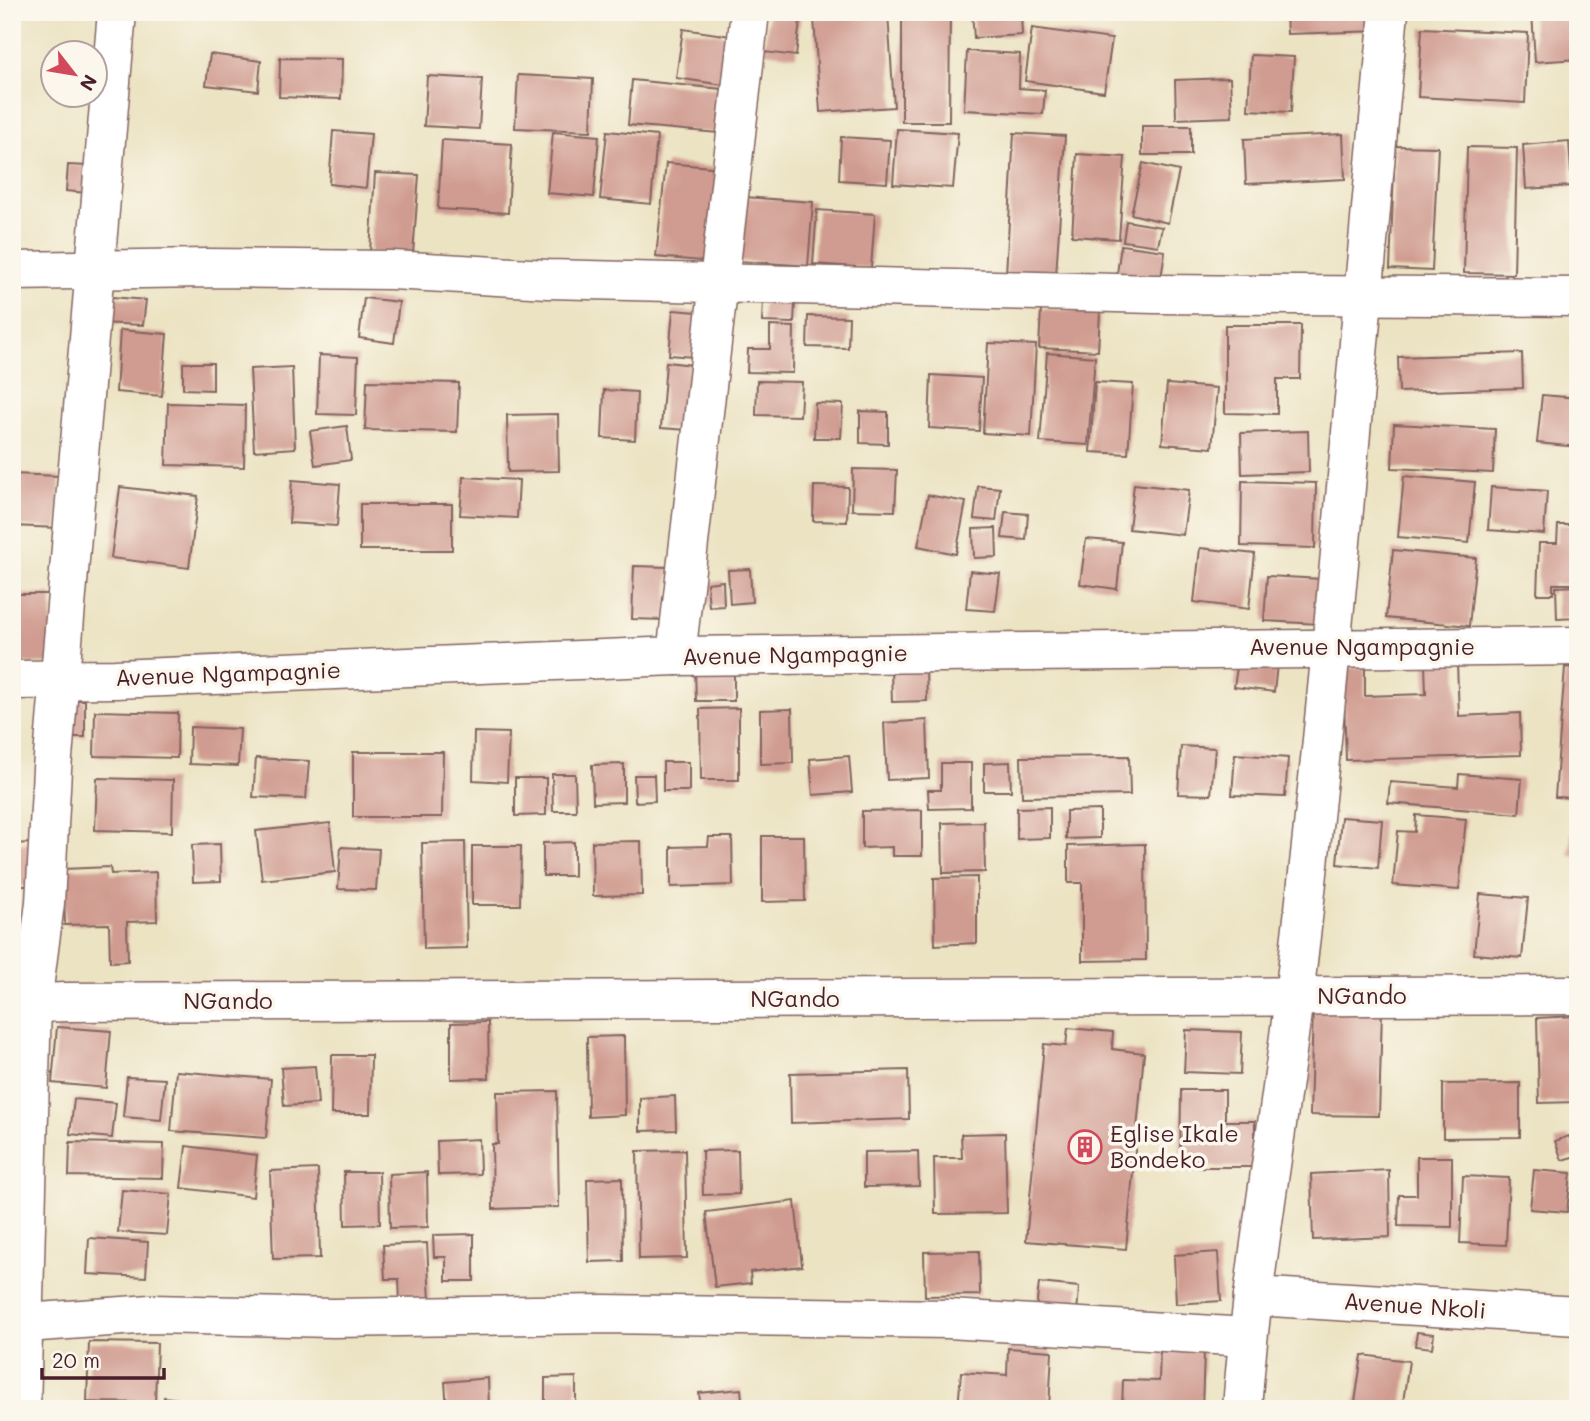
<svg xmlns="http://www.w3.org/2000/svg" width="1590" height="1421" font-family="Mali,sans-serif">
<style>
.building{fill:#d09b90}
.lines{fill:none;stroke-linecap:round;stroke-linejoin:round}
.minor-casing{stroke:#836460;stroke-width:41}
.minor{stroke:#fff;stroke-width:38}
.labels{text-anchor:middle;stroke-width:7;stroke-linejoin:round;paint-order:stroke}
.street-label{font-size:23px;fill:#4a1f2b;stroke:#fbf7ec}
.poi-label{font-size:23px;fill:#4a1f2b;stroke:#fbf7ec;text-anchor:start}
</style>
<rect width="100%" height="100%" fill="#fbf7ec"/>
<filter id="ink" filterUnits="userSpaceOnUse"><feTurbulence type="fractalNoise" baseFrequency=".0143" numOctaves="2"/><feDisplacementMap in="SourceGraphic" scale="14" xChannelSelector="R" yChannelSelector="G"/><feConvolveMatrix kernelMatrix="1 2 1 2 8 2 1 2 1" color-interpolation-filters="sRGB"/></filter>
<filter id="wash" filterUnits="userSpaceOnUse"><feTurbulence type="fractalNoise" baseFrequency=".00686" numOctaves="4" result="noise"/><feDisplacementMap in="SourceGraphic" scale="28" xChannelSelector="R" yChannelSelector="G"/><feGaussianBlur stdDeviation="1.57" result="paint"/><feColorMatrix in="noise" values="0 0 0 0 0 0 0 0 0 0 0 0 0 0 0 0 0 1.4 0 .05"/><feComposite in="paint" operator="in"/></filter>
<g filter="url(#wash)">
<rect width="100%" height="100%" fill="#ece3c3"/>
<g id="blocks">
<g class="building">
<polygon points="769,12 801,12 796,56 764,52"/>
<polygon points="902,12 950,12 949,122 902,122"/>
<polygon points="972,12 1021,12 1022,35 974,38"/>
<polygon points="1032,12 1063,12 1063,19 1032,18"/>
<polygon points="1286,12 1381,12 1381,31 1287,34"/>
<polygon points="1532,12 1578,12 1578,59 1535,62"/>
<polygon points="888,13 894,107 820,112 814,18"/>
<polygon points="1032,28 1112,39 1104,92 1025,81"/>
<polygon points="1422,28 1528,33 1525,103 1418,97"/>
<polygon points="683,29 731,36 724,85 676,78"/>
<polygon points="967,51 1020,54 1019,88 1045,90 1043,114 964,110"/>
<polygon points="210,54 261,61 258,91 206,85"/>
<polygon points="1251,55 1294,57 1291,112 1248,110"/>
<polygon points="280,58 342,59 341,99 279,97"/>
<polygon points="518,75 593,79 591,131 515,128"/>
<polygon points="427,76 482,79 479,129 424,126"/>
<polygon points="1230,78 1232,117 1176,119 1175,80"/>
<polygon points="632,80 722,89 718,133 628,125"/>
<polygon points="12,119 19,120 15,164 12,164"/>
<rect x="1142" y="126" width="49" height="29"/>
<polygon points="897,129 958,133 953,188 893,184"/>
<polygon points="333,131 371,134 366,188 329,184"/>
<polygon points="607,131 657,136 651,204 600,199"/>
<polygon points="553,132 599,136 594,197 547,193"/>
<polygon points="1014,133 1065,136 1056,276 1006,274"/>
<polygon points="1343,134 1345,179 1246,184 1244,139"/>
<polygon points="841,137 890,140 887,183 839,180"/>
<polygon points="442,140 512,144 508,213 438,209"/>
<polygon points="1569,141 1572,186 1526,189 1523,145"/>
<polygon points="1395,146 1438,147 1432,271 1390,269"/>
<polygon points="1467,147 1517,148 1514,274 1464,273"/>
<polygon points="1077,154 1125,157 1119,239 1072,236"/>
<polygon points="666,163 722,168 713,262 656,257"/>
<polygon points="1143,163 1179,171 1168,223 1131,214"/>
<polygon points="68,165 88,166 87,193 66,191"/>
<polygon points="375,173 419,175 413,254 370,252"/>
<polygon points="744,197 813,202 808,266 739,261"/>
<polygon points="817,210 875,214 871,268 813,264"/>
<polygon points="1126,221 1162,227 1158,246 1123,241"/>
<polygon points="1121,245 1165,251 1160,286 1116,281"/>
<polygon points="100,296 146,300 143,325 99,323"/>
<polygon points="364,298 399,302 394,343 359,338"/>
<polygon points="763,301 795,302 794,323 762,322"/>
<polygon points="1041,309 1100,312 1098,351 1039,348"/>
<polygon points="673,310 710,313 707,358 669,355"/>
<polygon points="808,316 849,317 848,348 807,347"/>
<polygon points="1225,325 1301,325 1300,379 1277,379 1277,414 1225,413"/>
<polygon points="770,326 794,327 793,373 747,372 748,349 770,349"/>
<polygon points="18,328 17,373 12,373 12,329"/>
<polygon points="120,330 167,334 162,396 116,392"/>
<polygon points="988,343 1036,345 1031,436 983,433"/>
<polygon points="1047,353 1095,357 1088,445 1040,442"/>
<polygon points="1522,353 1523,388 1399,392 1398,357"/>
<polygon points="319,355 358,357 356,415 317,414"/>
<polygon points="666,362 693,365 687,430 661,428"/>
<polygon points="183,363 213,363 213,390 183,389"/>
<polygon points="292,367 295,448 254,451 250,369"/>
<polygon points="931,375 982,378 979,431 929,428"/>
<polygon points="367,381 459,383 457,432 365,430"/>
<polygon points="757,381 802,382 800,416 756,415"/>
<polygon points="1095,382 1133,384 1128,454 1090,452"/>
<polygon points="1167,384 1217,388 1212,448 1162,444"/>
<polygon points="604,390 637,392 635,440 602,438"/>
<polygon points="1542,395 1578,398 1578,447 1537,443"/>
<polygon points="168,403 245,405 244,467 166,465"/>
<polygon points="815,403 843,404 841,438 814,438"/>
<polygon points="860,411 888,412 888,444 860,443"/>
<polygon points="558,414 559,471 508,472 507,415"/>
<polygon points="1394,424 1495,429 1493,473 1392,468"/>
<polygon points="347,426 351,460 315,465 310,431"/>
<polygon points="1308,431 1309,472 1242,474 1241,433"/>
<polygon points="853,469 897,470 895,511 852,510"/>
<polygon points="12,474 60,476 58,528 12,526"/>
<polygon points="1404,476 1475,482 1469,543 1398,537"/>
<polygon points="463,477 519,480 517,518 460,515"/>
<polygon points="292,480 340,484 337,526 289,523"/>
<polygon points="1242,481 1316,483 1315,548 1241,546"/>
<polygon points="1134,484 1189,490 1183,535 1129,529"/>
<polygon points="814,486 848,487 847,522 813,521"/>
<polygon points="978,486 1000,488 996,521 974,519"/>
<polygon points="120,487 198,496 189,568 111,558"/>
<polygon points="1491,487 1547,491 1544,534 1488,530"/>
<polygon points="928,495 966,502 956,554 918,546"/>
<rect x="360" y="504" width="92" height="46"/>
<polygon points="1005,512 1028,514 1026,540 1002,538"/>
<polygon points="1558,525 1578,525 1578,584 1553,584 1553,594 1537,594 1539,543 1557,543"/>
<polygon points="996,528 997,557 974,558 973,529"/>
<polygon points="1086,539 1122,542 1117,589 1080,584"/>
<polygon points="1200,548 1255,554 1249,609 1194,602"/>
<polygon points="1393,550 1476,558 1469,626 1386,618"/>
<polygon points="634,566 669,567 667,620 632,619"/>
<polygon points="750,569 752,602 730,604 728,570"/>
<polygon points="970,571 1000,574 995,611 966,609"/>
<polygon points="1267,576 1322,579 1320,624 1264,621"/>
<polygon points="723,581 724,606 709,607 707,583"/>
<polygon points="1578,586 1578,618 1557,619 1556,587"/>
<polygon points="13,594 52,594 51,664 12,664"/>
<polygon points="1238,661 1277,665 1274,692 1234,687"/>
<polygon points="1425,663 1457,663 1459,716 1520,713 1521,755 1346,760 1343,668 1365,667 1365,696 1426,694"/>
<polygon points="1565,667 1578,668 1578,798 1555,797"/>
<polygon points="926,669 927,701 892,702 891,671"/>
<polygon points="695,670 734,670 734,701 696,701"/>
<rect x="62" y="700" width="23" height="37"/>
<polygon points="739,708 739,780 701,780 700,709"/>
<polygon points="792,709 793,763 760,764 760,710"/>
<polygon points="95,711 178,713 177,758 94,756"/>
<polygon points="927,720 929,778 887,780 884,723"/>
<polygon points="190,727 240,729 238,766 189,764"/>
<polygon points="474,732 509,733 507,782 473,780"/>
<polygon points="1181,746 1215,748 1211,795 1178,794"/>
<polygon points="353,752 443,752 442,817 353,817"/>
<polygon points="1235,754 1288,758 1285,797 1232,795"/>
<polygon points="849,756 852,792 813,795 810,759"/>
<polygon points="1129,756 1130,795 1022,797 1021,757"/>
<polygon points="256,758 309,761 306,799 253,797"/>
<rect x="663" y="762" width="26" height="29"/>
<polygon points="1010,762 1011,791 984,791 984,763"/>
<polygon points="941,763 971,763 971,808 929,809 928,790 941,790"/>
<polygon points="624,764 624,802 593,803 592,765"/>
<polygon points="552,774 575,774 576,811 553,811"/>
<polygon points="1459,774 1522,779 1519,814 1388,803 1390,782 1458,787"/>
<polygon points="634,775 654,775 655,801 635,802"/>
<polygon points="97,778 173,780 172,832 95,830"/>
<polygon points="515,778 546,778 546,815 515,816"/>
<polygon points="1050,807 1050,838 1017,839 1017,808"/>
<polygon points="922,810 922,856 892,856 892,847 862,848 862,811"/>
<polygon points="1100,810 1100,838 1066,839 1066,811"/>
<polygon points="1416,815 1466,819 1459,890 1393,885 1398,831 1415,832"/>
<polygon points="1341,817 1382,820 1378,868 1337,864"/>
<polygon points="1573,818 1578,819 1578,856 1569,855"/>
<polygon points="984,822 985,872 943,873 942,823"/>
<polygon points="330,823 335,872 262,880 256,831"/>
<polygon points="762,836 804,836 805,901 762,902"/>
<polygon points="709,837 732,837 733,885 671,887 671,847 708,846"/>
<polygon points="641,841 642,895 593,896 592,842"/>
<polygon points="465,842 467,948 424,949 422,843"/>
<polygon points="574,842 574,876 543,876 543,843"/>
<polygon points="31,843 32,886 12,886 12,844"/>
<polygon points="220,844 221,881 193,882 192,845"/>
<polygon points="1145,844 1146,960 1082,961 1082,883 1068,883 1068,846"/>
<polygon points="472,846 521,846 520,905 472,905"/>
<polygon points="341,847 379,849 376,890 338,889"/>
<polygon points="110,867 111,874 156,872 157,921 127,922 128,961 110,962 109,924 65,925 63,869"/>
<polygon points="977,877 977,943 935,945 934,878"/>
<polygon points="1480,894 1528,898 1522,958 1474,954"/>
<polygon points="1313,1009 1382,1010 1379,1116 1310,1115"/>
<polygon points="1577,1016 1578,1102 1539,1103 1537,1018"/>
<polygon points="488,1022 489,1078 451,1079 451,1023"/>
<polygon points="57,1027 111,1031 106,1088 52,1083"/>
<polygon points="1068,1028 1113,1032 1112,1049 1144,1053 1126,1249 1026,1241 1044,1044 1066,1046"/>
<polygon points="1186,1030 1242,1032 1240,1074 1184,1072"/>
<polygon points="624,1036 625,1115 588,1117 587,1037"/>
<polygon points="332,1055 371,1055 370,1114 331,1114"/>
<polygon points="315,1066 318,1104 284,1106 281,1068"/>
<polygon points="908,1070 909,1119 791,1123 790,1073"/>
<polygon points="176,1071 271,1079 266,1138 171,1131"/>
<polygon points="127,1077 165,1079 161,1120 123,1117"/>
<polygon points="1520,1083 1520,1137 1443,1138 1443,1084"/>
<polygon points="1181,1090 1225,1090 1225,1121 1255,1121 1255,1167 1180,1167"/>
<polygon points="557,1091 559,1207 493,1209 492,1144 498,1144 497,1092"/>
<polygon points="675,1096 676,1130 640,1131 640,1098"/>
<polygon points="74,1099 116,1103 112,1138 70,1134"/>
<polygon points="1005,1133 1007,1213 935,1214 934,1158 962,1158 961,1134"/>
<polygon points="1569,1136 1576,1156 1562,1160 1555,1141"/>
<polygon points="479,1139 480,1174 438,1175 437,1141"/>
<polygon points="70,1142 164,1144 163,1178 69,1176"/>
<polygon points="186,1146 257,1155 253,1197 181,1188"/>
<polygon points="685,1150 687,1258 639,1259 637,1151"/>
<polygon points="738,1150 739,1194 703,1195 702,1151"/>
<polygon points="918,1151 919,1186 864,1187 864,1152"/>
<polygon points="1417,1157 1452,1157 1452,1227 1398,1226 1399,1195 1417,1195"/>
<polygon points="318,1169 320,1258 273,1259 270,1171"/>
<polygon points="1389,1170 1390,1237 1313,1240 1311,1174"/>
<polygon points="1534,1170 1571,1173 1567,1212 1530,1209"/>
<polygon points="344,1172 379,1172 380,1224 345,1225"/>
<polygon points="427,1172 428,1227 390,1228 389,1174"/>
<polygon points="1463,1176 1509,1178 1506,1245 1460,1243"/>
<polygon points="622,1178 623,1261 589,1262 587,1179"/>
<polygon points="122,1190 171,1194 167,1235 118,1232"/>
<polygon points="795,1201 802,1266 750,1272 751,1283 715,1287 706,1212"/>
<polygon points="474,1234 474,1281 446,1281 446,1257 434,1257 433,1235"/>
<polygon points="89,1238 148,1242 146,1277 87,1274"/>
<polygon points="427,1243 430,1301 400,1302 399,1279 385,1279 383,1245"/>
<polygon points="979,1251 980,1295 925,1296 924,1252"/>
<polygon points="1218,1252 1221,1301 1176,1304 1174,1255"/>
<polygon points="1039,1283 1079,1287 1077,1313 1036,1310"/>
<polygon points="1417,1332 1434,1334 1432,1348 1415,1346"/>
<polygon points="89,1342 157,1343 155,1403 87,1402"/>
<polygon points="1008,1348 1052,1351 1049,1409 958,1409 961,1372 1007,1375"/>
<polygon points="1160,1350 1204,1351 1202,1409 1122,1409 1123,1380 1159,1381"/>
<polygon points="1362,1355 1409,1361 1402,1409 1354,1409"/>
<polygon points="576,1377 576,1409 545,1409 545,1378"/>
<polygon points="488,1378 489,1409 447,1409 445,1382"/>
<polygon points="741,1389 743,1409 701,1409 699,1393"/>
<polygon points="164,1397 240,1407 240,1409 163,1409"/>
</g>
</g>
</g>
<g filter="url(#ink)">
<use href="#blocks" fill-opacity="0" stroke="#836460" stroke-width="2"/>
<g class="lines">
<defs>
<g id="minor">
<polyline points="12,271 206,268 392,270 548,279 1155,294 1578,297"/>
<polyline points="676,656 750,12"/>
<polyline points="12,680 115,679 676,656 1578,646"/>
<polyline points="12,1004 66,1002 1578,995"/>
<polyline points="1253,1296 1578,1316"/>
<polyline points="12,1324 151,1314 333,1318 603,1314 949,1319 1247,1337"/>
<polyline points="21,1409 32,1003 45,903 52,769 117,12"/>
<path d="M1242,1409C1252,1270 1278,1134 1294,996C1333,669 1358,340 1389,12"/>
</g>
</defs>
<use href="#minor" class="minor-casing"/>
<use href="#minor" class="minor"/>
</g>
</g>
<defs>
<symbol id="building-ring" viewBox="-11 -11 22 22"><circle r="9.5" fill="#fbf7ec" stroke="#d1495b" stroke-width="1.5"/><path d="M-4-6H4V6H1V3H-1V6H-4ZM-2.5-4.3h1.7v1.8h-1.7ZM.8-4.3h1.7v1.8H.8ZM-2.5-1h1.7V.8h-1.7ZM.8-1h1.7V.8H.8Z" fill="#d1495b"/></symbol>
</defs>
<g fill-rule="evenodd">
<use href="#building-ring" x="1066" y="1128" width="38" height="38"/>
</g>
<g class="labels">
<g class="street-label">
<text x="1362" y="655">Avenue Ngampagnie</text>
<text transform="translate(795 655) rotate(-1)" y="8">Avenue Ngampagnie</text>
<text transform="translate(228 674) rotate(-2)" y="8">Avenue Ngampagnie</text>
<text x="1362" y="1004">NGando</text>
<text x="795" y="1007">NGando</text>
<text x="228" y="1009">NGando</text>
<text transform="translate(1415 1306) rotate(4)" y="8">Avenue Nkoli</text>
</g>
<g class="poi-label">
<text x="1110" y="1142">Eglise Ikale<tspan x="1110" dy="26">Bondeko</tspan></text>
</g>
</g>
<rect width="1590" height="1421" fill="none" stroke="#fbf7ec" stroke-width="42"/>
<g transform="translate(74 74) rotate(121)"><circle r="33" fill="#fbf7ec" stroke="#b4a19f" stroke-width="2"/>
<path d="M0-5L12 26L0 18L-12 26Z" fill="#d1495b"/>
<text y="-10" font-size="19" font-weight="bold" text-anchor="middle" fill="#4a1f2b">N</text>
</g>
<path d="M42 1368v10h122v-10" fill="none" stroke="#4a1f2b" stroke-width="3.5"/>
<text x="52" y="1368" font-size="21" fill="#4a1f2b" stroke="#fbf7ec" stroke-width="5" paint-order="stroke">20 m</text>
</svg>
